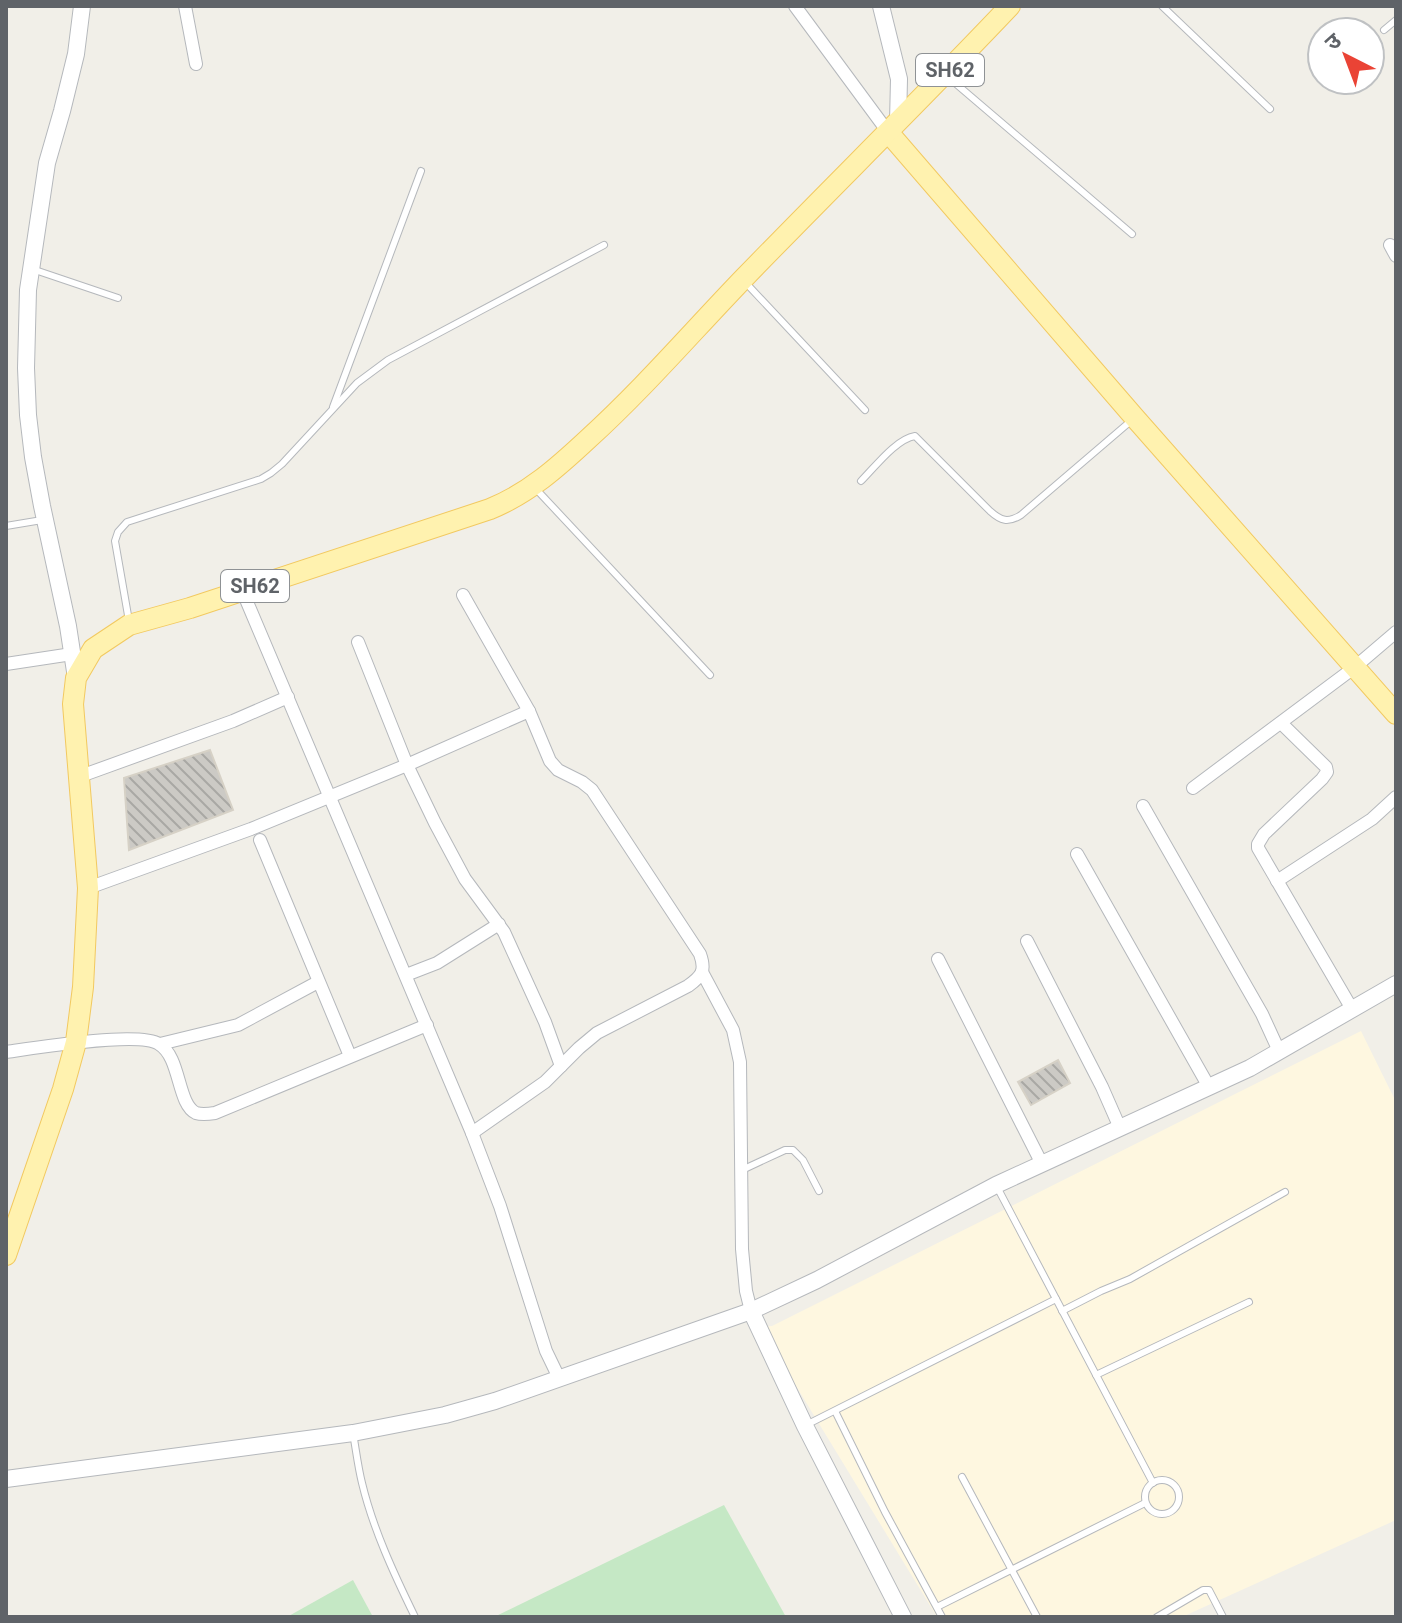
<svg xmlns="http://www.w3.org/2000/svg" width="1402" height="1623" font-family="Roboto,'Noto Sans Devanagari',sans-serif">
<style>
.commercial{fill:#fef7e0}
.grass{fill:#c5e8c5}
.building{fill:url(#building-back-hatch);stroke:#d6d1c6;stroke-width:2}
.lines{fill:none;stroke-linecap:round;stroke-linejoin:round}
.service-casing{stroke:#b5b8bc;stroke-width:8}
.minor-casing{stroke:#b5b8bc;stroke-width:14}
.tertiary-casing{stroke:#b5b8bc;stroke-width:18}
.primary-casing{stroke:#f2c960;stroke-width:22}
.service{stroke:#fff;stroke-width:6}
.minor{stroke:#fff;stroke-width:12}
.tertiary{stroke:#fff;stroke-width:16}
.primary{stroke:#fff2af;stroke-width:20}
.labels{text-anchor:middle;stroke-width:7;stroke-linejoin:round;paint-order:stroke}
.shield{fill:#fff;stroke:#8f9295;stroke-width:2}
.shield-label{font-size:20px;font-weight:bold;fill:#5f6368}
</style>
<defs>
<pattern id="building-back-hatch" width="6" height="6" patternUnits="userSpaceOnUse" patternTransform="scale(2)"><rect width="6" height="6" fill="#cccac5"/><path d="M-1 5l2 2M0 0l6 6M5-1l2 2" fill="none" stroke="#a9a8a4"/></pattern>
</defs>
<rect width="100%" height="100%" fill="#f1efe8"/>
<polygon class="commercial" points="1361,1031 1396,1102 1396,1520 1182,1617 937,1617 760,1327 772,1326"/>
<g class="grass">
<polygon points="724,1505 786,1617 494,1617"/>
<polygon points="353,1580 373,1617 287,1617"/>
</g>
<g class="building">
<polygon points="210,750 233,810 129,850 124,778"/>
<polygon points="1058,1060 1070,1083 1031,1105 1018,1082"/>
</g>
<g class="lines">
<defs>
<g id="service">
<polyline points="1162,6 1270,109"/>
<polyline points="1384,30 1396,20"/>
<polyline points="948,77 1132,234"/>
<polyline points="35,270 118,298"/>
<polyline points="745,282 865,410"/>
<polyline points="333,407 421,171"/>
<path d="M861,481C875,467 896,439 915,436L990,511C1001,521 1008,523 1021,515L1132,420"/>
<polyline points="536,489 710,675"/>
<polyline points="6,526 42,520"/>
<polyline points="129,621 115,541 118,532 127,522 261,479 271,473 282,464 357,383 388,360 604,245"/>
<polyline points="742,1170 785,1150 793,1150 803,1160 819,1191"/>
<polyline points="996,1185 1153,1483"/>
<polyline points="1062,1311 1101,1291 1130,1279 1285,1192"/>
<polyline points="1096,1375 1249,1302"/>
<polyline points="835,1411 885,1512 942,1617"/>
<polyline points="808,1424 1056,1299"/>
<path d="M353,1433C356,1450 358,1467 362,1483C373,1529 394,1574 415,1617"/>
<polyline points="962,1477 1037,1617"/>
<circle cx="1162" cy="1497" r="17"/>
<polyline points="937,1607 1145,1503"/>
<polyline points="1157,1617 1203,1590 1209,1590 1223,1617"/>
</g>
<g id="minor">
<polyline points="185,6 196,64"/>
<polyline points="795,6 888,132"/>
<polyline points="1390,245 1396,256"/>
<polyline points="242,590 472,1133 500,1206 546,1351 559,1378"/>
<path d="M463,595L529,711L550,761L558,770L582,782L592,790L700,954C706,971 702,976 688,986L597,1033L579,1048L545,1082L472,1133"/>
<polyline points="358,642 407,765 435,823 465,879 504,932 545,1022 561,1066"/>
<polyline points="6,664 72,654"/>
<polyline points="1281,723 1326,767 1327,772 1322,779 1264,834 1258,844 1258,848 1352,1009"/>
<polyline points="78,777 233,721 288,697"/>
<polyline points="1193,788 1355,667 1396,632"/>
<polyline points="1143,806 1262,1014 1279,1051"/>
<polyline points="260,840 350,1056"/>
<polyline points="1077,854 1209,1087"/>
<polyline points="1277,881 1372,819 1396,797"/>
<polyline points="88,888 251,829 407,765 529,711"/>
<polyline points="1027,941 1102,1087 1120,1128"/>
<polyline points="938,959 1042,1164"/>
<polyline points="702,972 733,1030 740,1062 742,1249 746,1291 751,1311"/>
<polyline points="406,975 437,963 499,924"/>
<polyline points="160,1044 238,1025 318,982"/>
<path d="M6,1052C34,1048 139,1031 159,1044C181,1057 177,1104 196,1113C202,1115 209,1114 215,1113L427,1025"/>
</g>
<g id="tertiary">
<polyline points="881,6 899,79 898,122"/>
<polyline points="76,678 68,626 42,506 33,457 28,415 26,368 28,290 47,163 62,111 76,54 82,6"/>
<polyline points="751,1311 805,1426 903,1617"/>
<polyline points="6,1479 353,1433 445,1415 495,1401 751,1311 817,1280 996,1185 1250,1068 1396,984"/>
</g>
<g id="primary">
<polyline points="888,132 1135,418 1396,714"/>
<path d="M6,1255L63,1089L76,1042L83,987L88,888L73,704L76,678L93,649L129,625L190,608L490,509C529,493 558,467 588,439C643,389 692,332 744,278C832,187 923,98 1010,6"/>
</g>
</defs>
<use href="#service" class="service-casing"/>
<use href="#minor" class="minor-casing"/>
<use href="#tertiary" class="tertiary-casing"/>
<use href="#primary" class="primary-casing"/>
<use href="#service" class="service"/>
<use href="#minor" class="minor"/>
<use href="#tertiary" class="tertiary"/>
<use href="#primary" class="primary"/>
</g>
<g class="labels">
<g class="shield">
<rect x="916" y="54" width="68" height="32" rx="6"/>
<rect x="221" y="570" width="68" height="32" rx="6"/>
</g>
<g class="shield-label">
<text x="950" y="77">SH62</text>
<text x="255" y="593">SH62</text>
</g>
</g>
<rect width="1402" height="1623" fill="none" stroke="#5f6368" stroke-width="16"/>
<g transform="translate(1346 56) rotate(318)"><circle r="38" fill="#ffffff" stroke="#bfc1c3" stroke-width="2"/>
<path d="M0-6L14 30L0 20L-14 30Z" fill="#ea4335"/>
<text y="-12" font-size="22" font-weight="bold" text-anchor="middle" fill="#5f6368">उ</text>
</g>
</svg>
